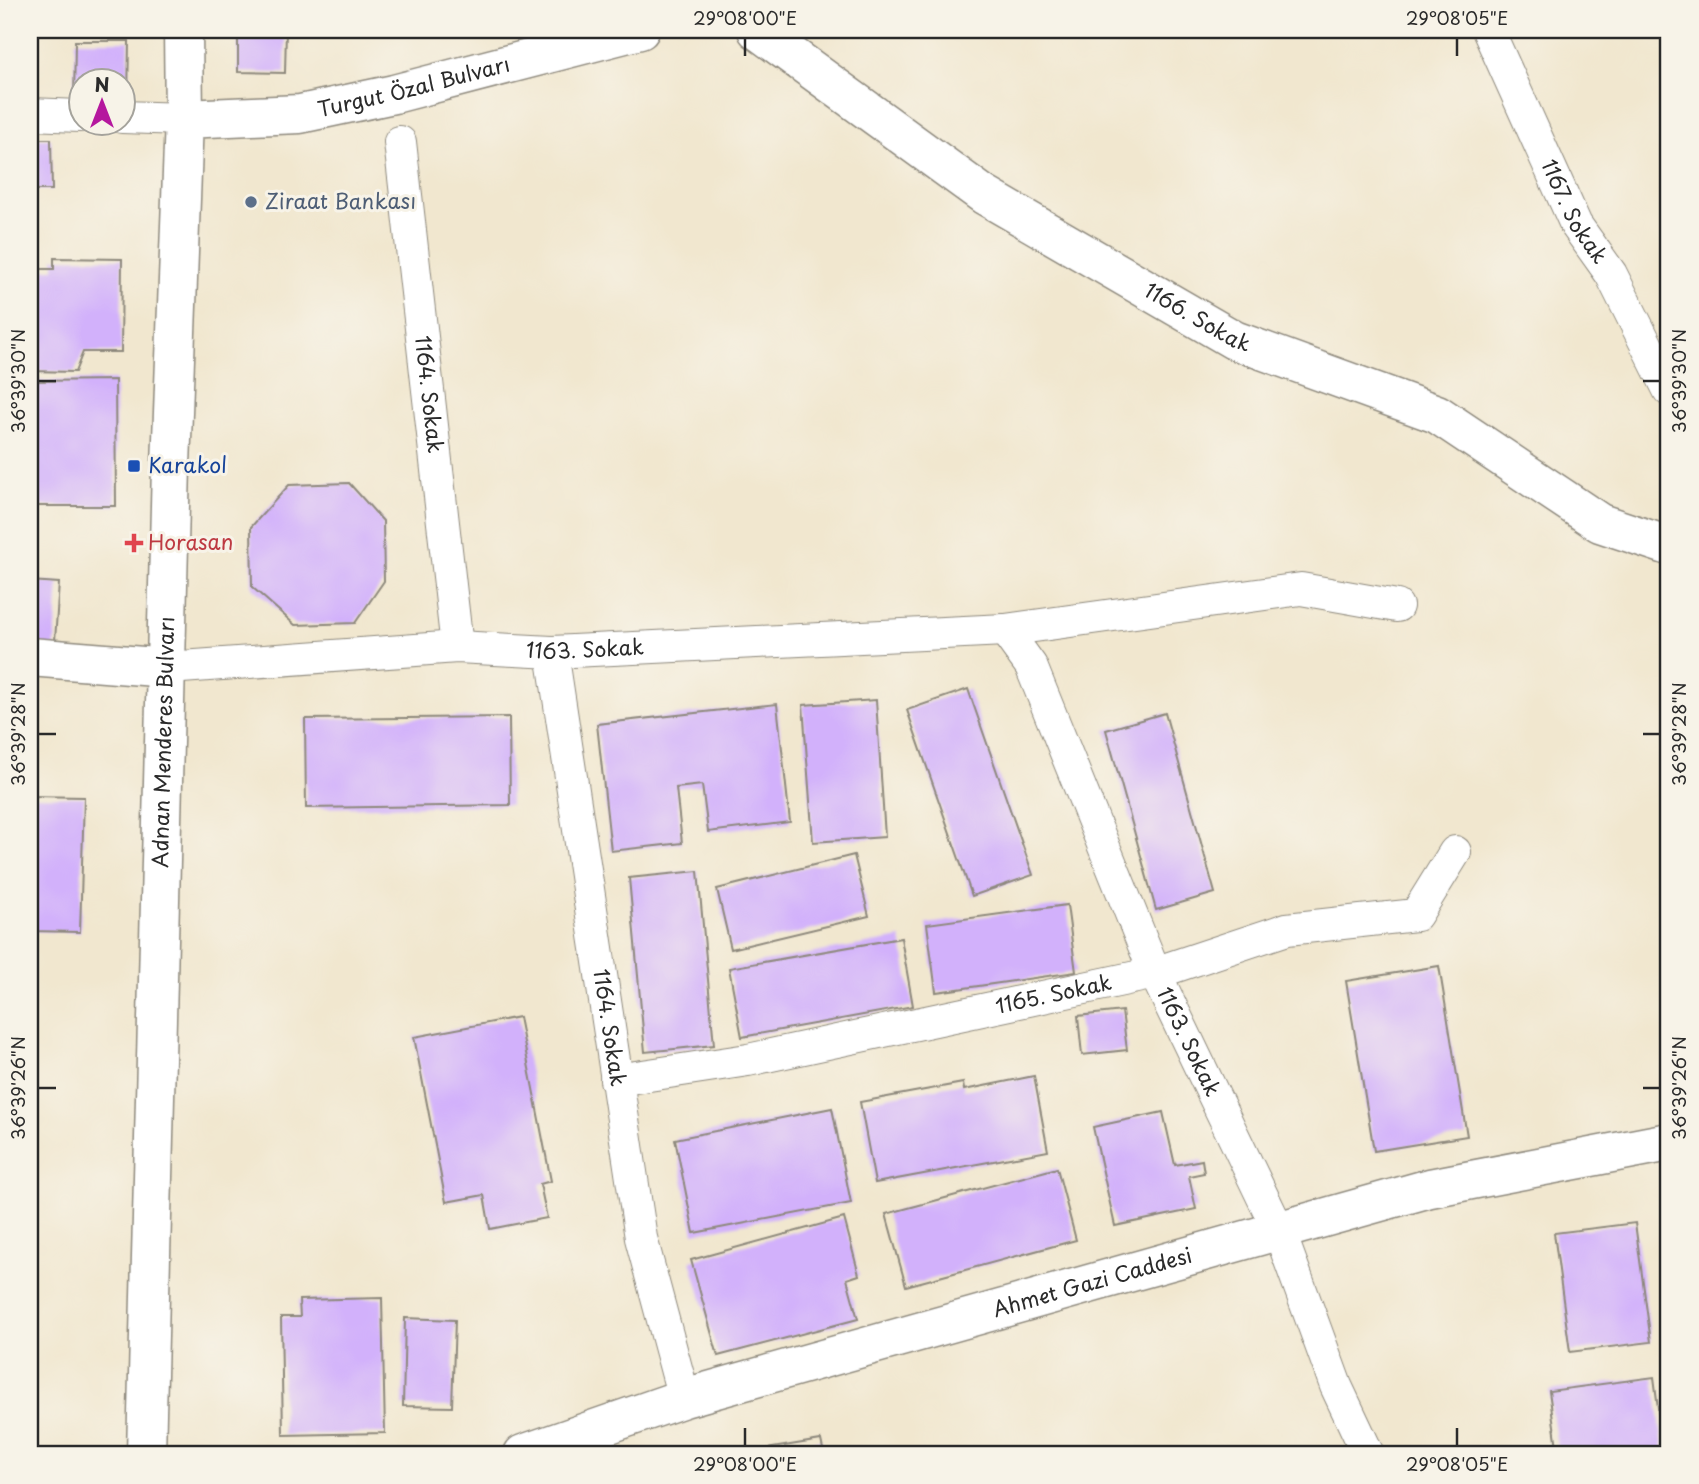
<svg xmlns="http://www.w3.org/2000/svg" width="1699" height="1484" font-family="'Playpen Sans',sans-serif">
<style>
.building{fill:#d2b1fb}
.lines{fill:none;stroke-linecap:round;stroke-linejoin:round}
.minor-casing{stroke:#8e897d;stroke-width:34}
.tertiary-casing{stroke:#8e897d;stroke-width:41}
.secondary-casing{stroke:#8e897d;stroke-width:41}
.primary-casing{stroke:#8e897d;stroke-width:41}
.minor{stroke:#fff;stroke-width:32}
.tertiary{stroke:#fff;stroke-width:38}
.secondary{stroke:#fff;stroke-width:38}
.primary{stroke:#fff;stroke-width:38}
.ticks{fill:none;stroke:#2b2b2b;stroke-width:2.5}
.service-dot{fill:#5c6f8a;stroke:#f7f3e8;stroke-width:2.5}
.transit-dot{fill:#1a4fb4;stroke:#f7f3e8;stroke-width:2.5}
.health-dot{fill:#e0444e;stroke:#f7f3e8;stroke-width:2.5}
.labels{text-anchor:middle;stroke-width:6;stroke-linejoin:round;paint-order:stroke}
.street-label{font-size:21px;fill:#2b2b2b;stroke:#f7f3e8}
.service-label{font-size:21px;fill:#4e5e75;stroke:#f7f3e8;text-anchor:start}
.transit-label{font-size:21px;fill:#164399;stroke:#f7f3e8;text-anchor:start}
.health-label{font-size:21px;fill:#be3a42;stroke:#f7f3e8;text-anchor:start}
.neatline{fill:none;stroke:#2b2b2b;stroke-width:2.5}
.ticks-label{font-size:18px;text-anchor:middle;fill:#2b2b2b}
</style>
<rect width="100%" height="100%" fill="#f7f3e8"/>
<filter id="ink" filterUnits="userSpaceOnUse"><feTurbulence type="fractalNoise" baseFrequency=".0143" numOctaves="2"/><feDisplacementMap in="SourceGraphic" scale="14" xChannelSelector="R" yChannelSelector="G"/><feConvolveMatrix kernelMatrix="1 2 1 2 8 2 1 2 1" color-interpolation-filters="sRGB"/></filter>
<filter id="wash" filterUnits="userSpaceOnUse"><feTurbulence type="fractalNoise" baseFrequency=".00686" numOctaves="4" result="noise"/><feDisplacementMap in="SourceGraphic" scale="28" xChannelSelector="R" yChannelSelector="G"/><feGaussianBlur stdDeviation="1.57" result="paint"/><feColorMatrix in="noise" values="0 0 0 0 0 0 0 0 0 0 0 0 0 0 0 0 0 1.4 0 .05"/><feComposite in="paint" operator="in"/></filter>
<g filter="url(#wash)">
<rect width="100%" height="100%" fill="#f1e7cf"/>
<g id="blocks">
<g class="building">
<polygon points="238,30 286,30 285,73 238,72"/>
<polygon points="75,41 129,41 128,102 122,102 122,80 80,80 80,102 74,102"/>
<polygon points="30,139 51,139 52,190 30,190"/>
<polygon points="54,258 122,259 121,352 83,352 75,372 30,371 30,269 54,269"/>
<polygon points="115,380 116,506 30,506 30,381"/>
<polygon points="349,483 383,521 384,581 355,623 295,625 252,587 251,527 289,485"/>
<polygon points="30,581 59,583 54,655 30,654"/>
<polygon points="968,689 1033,875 972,896 907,710"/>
<polygon points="876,700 885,837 813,842 803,705"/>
<polygon points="777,704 790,822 708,832 702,785 676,788 682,843 611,851 597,724"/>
<polygon points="1165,713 1215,893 1156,910 1106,730"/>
<polygon points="509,717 510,805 306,808 305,719"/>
<polygon points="30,796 84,797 80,932 30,931"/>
<polygon points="854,855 869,916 731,949 717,889"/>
<polygon points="698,871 714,1045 645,1052 629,878"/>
<polygon points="1067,905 1076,972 936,992 927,924"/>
<polygon points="901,938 913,1006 742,1037 729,968"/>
<polygon points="1439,966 1467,1136 1374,1151 1346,981"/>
<polygon points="1122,1011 1127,1050 1082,1055 1078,1016"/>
<polygon points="519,1017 551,1181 540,1184 547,1218 490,1229 484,1195 446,1202 414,1037"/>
<polygon points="1034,1076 1048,1151 875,1183 860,1102 963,1083 964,1090"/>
<polygon points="832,1108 851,1203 694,1233 675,1139"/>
<polygon points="1163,1112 1175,1165 1202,1160 1204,1173 1189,1176 1196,1209 1115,1226 1093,1127"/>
<polygon points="1057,1168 1076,1240 906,1286 886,1214"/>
<polygon points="844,1218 859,1275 847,1279 858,1319 718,1356 691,1260"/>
<polygon points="1635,1223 1651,1342 1570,1352 1554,1233"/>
<polygon points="382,1298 385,1433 283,1435 281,1317 300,1317 299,1300"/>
<polygon points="405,1318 455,1320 452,1407 403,1406"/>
<polygon points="1654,1377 1664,1454 1558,1454 1549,1391"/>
<polygon points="821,1440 824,1454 767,1454 766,1449"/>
</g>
</g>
</g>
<g filter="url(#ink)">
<use href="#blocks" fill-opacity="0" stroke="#8e897d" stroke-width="2"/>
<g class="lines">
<defs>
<g id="minor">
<path id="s1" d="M1488,30L1576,225L1611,274L1669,390"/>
<polyline points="30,114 80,116"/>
<polyline points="122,117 184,119"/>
<path id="s2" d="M400,142L457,647"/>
<path id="s3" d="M1005,630L1031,666L1155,973L1280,1233L1336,1386L1368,1454"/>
<path id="s4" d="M552,652L641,1238L684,1398"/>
<path id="s5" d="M168,668L457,647L552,652L1005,630L1301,589L1397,606"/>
<path id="s6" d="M616,1080L748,1060L1155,973L1287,929L1416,915L1455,852"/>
</g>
<g id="tertiary">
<path id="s7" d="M757,30L984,195L1234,340L1437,414L1600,523L1669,546"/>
<polyline points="30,657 168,668"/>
<path id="s8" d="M523,1454L684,1398L1430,1188L1669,1142"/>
</g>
<g id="secondary">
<path id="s9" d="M184,119L300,114L394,94L640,30"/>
</g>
<g id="primary">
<path id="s10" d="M146,1454L171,466L184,119L183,30"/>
</g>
</defs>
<use href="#minor" class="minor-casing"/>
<use href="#tertiary" class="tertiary-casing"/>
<use href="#secondary" class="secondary-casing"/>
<use href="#primary" class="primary-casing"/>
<use href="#minor" class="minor"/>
<use href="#tertiary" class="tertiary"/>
<use href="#secondary" class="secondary"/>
<use href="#primary" class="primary"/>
</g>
</g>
<path class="ticks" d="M745,38V56M1457,38V56M38,381H56M1643,381H1660M38,734H56M1643,734H1660M38,1088H56M1643,1088H1660M745,1428V1446M1457,1428V1446"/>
<circle class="service-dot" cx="251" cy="202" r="7"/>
<rect class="transit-dot" x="127" y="459" width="14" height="14" rx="3.5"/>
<path class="health-dot" d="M130.5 532.5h7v7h7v7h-7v7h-7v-7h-7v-7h7z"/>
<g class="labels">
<g class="street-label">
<text dy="7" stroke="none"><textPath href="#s9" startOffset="233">Turgut Özal Bulvarı</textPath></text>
<text dy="7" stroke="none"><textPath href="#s1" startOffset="201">1167. Sokak</textPath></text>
<text dy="7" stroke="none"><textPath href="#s7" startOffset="527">1166. Sokak</textPath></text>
<text dy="7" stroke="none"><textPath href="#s2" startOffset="254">1164. Sokak</textPath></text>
<text dy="7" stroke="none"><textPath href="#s5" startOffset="418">1163. Sokak</textPath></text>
<text dy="7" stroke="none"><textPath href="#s10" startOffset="712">Adnan Menderes Bulvarı</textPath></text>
<text dy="7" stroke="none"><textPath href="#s6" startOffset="446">1165. Sokak</textPath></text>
<text dy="7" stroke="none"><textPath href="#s4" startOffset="380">1164. Sokak</textPath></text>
<text dy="7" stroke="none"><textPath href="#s3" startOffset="452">1163. Sokak</textPath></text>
<text dy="7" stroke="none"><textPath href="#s8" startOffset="595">Ahmet Gazi Caddesi</textPath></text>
</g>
<g class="service-label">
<text x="265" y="209">Ziraat Bankası</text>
</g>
<g class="transit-label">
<text x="148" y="473">Karakol</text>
</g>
<g class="health-label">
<text x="148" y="550">Horasan</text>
</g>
</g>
<rect width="1699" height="1484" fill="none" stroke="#f7f3e8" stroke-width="77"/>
<g transform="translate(102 102)"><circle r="33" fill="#f7f3e8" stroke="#a5a39c" stroke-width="2"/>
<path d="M0-5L12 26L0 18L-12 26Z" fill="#b5179e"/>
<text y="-10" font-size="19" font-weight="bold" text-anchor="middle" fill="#2b2b2b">N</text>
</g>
<rect x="38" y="38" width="1622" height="1408" class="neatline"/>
<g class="ticks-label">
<text x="745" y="25">29°08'00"E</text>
<text x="1457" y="25">29°08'05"E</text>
<text transform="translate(19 381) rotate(-90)" y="6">36°39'30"N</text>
<text transform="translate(1680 381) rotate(-90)" y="6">36°39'30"N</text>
<text transform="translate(19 734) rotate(-90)" y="6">36°39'28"N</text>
<text transform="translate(1680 734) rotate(-90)" y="6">36°39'28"N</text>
<text transform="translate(19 1088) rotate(-90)" y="6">36°39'26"N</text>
<text transform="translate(1680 1088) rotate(-90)" y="6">36°39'26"N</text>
<text x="745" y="1471">29°08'00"E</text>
<text x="1457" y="1471">29°08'05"E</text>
</g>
</svg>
